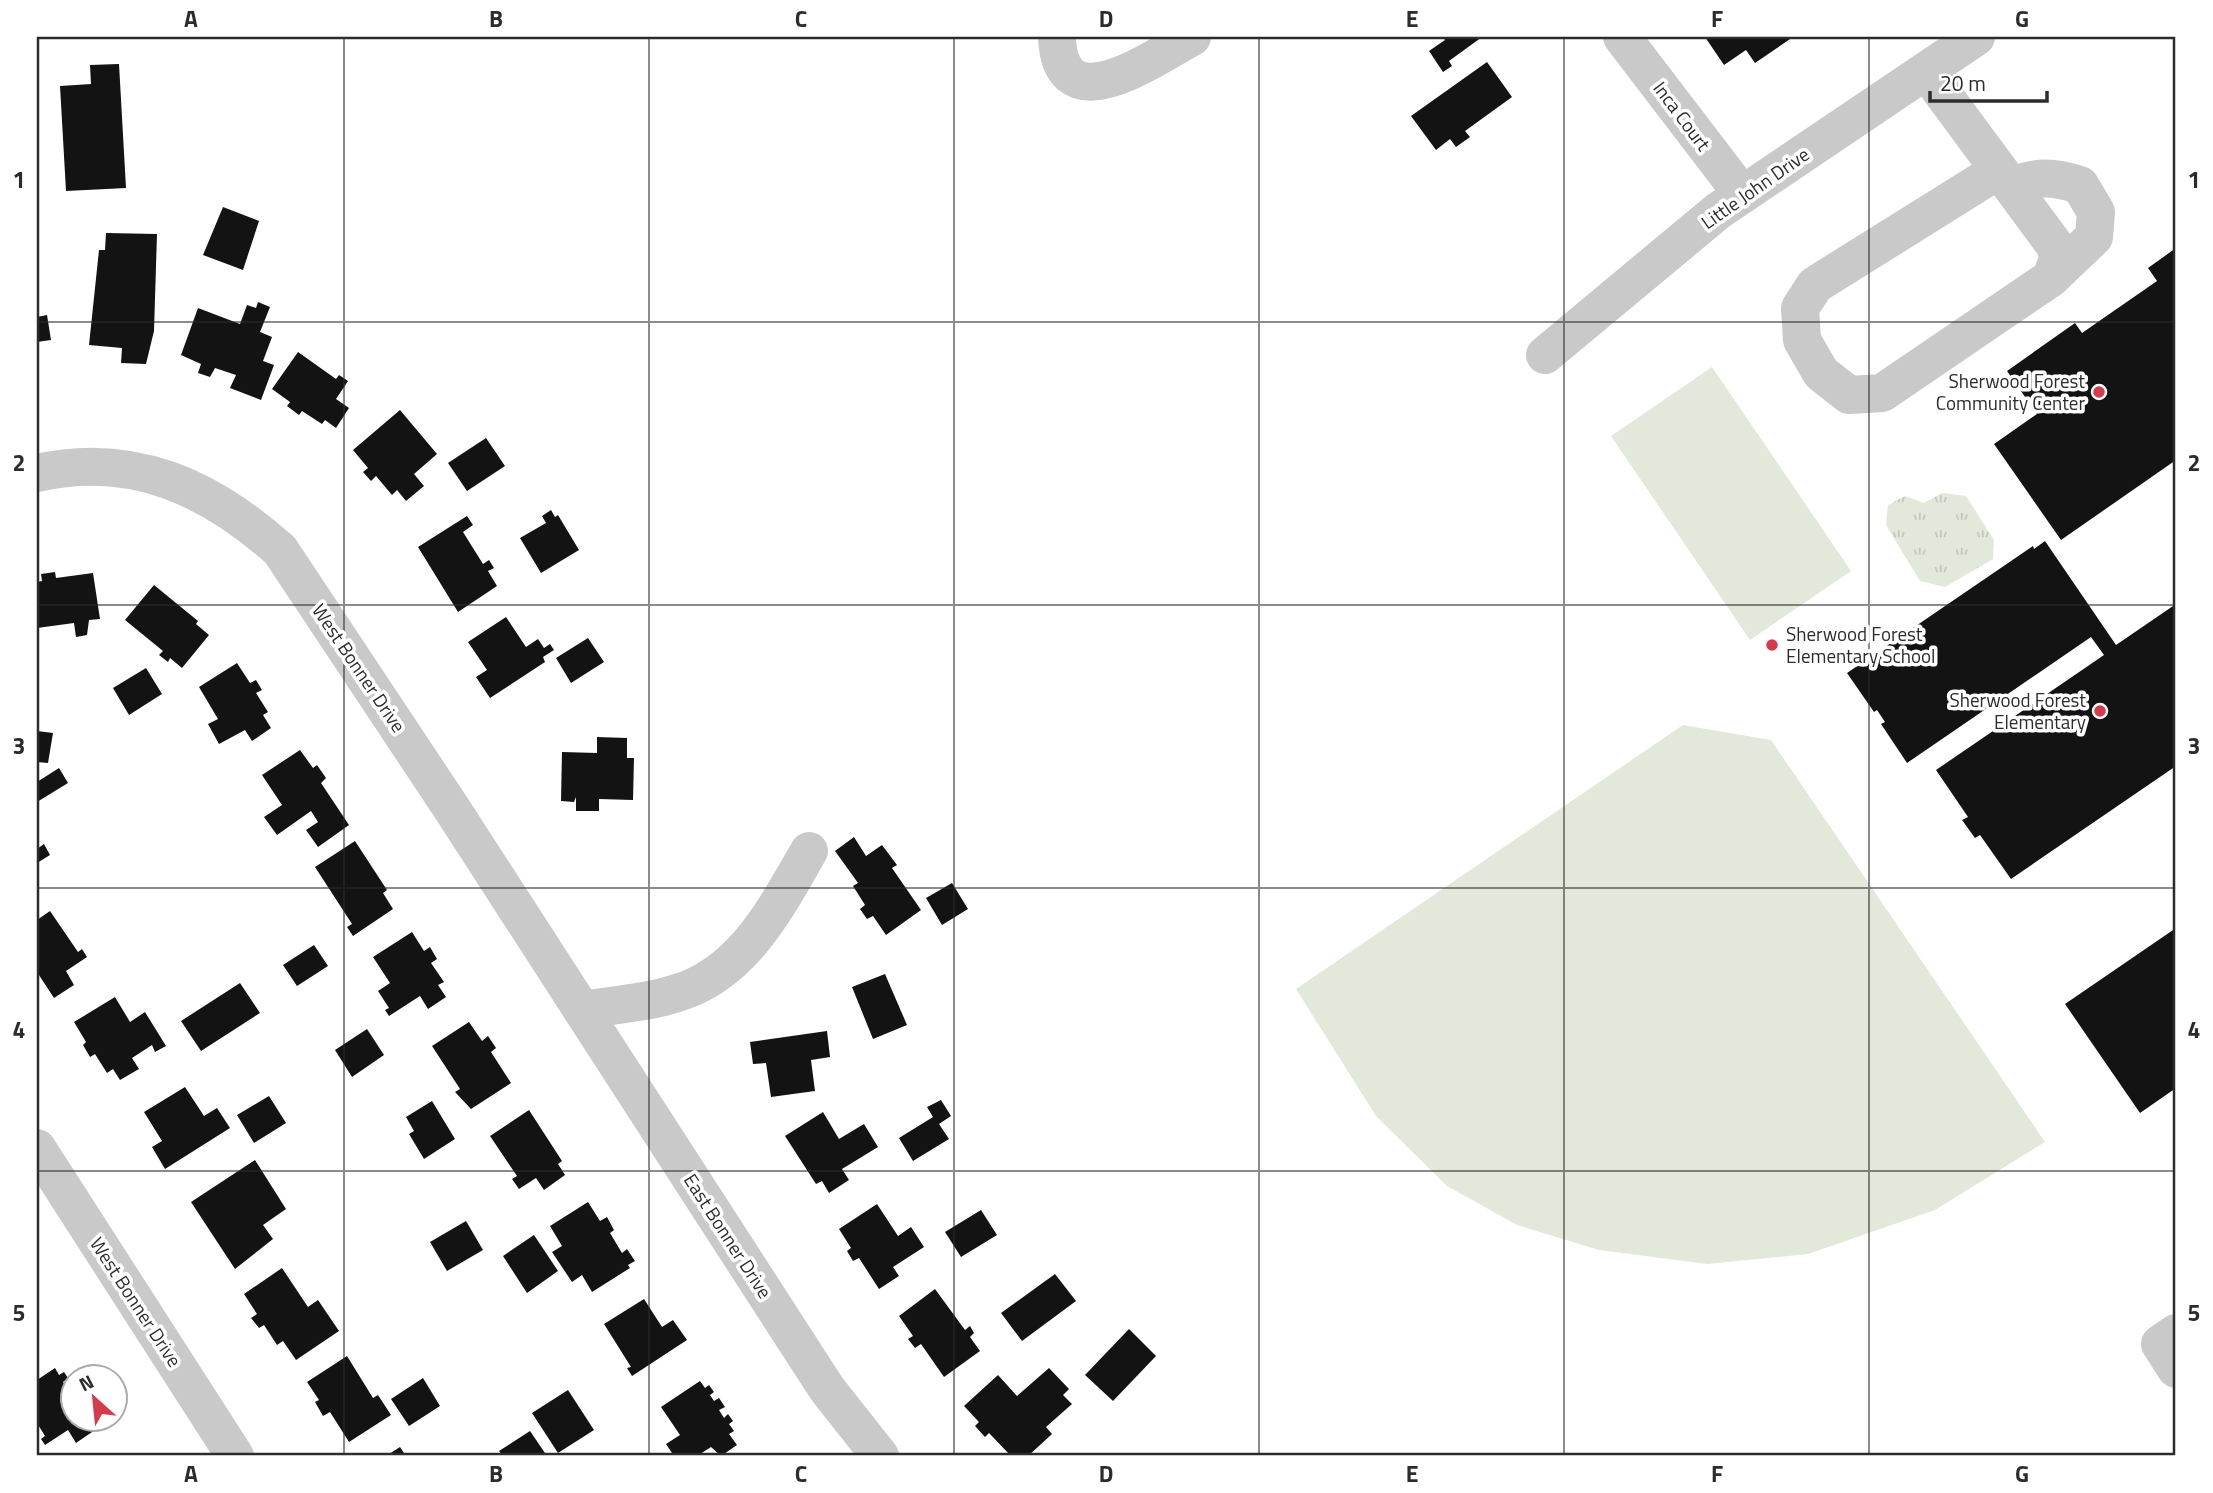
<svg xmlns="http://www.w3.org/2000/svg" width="2213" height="1493" font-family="'Titillium Web',sans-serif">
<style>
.park{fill:url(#park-tufts)}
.pitch{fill:#e2e8da}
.building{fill:#131313}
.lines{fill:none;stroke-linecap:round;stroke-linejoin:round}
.minor{stroke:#c9c9c9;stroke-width:38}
.grid{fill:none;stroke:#2c2c2c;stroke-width:2;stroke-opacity:0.55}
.poi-dot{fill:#d43c4e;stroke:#fff;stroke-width:2.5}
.labels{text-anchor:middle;stroke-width:7;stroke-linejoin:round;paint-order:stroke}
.street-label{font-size:19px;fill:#2c2c2c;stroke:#fff}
.poi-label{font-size:19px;fill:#2c2c2c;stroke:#fff;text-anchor:end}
.neatline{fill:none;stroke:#2c2c2c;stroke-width:2.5}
.grid-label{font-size:23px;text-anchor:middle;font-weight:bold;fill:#2c2c2c}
</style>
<defs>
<pattern id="park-tufts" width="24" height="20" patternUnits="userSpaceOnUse" patternTransform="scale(1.75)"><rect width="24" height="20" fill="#e2e8da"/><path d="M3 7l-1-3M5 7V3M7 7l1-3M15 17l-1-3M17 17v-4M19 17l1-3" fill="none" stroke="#c2c7bb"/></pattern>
</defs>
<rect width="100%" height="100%" fill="#fff"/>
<polygon class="park" points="1942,493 1966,496 1994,540 1993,559 1945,587 1920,581 1886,525 1888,505 1905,496 1924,503"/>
<g class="pitch">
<polygon points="1712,367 1851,571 1750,640 1611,436"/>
<polygon points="1683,725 1771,740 2045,1142 1935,1210 1808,1254 1707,1264 1599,1250 1517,1225 1447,1186 1376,1116 1296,989"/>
</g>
<g class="building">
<polygon points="1443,37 1482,37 1449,61 1452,66 1443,72 1429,51 1445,40"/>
<polygon points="1705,37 1793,37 1755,63 1746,50 1724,65"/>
<polygon points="1487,62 1512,97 1465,131 1470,137 1456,147 1450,139 1436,150 1411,116"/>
<polygon points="119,64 126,188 66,191 60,86 91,84 90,65"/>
<polygon points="223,207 259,221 243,270 203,255"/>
<polygon points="106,233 157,234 154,331 146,364 121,363 122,348 89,345 99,250 105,250"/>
<polygon points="2176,248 2176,460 2061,540 1994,444 2037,414 2007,371 2075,323 2082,333 2157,281 2148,268"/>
<polygon points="258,302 270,307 260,332 272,337 263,361 274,365 261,400 230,388 236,375 215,368 210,377 198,373 201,364 181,355 198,308 240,324 247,305 256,308"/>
<polygon points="47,315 51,340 37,342 37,317"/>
<polygon points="298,352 336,379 339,375 348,381 336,399 349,408 336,428 325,420 322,424 302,411 299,415 287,406 290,402 272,389"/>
<polygon points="400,410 437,454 414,474 424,486 406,501 397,490 392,495 376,476 371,481 363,472 368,468 353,450"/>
<polygon points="486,438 505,466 467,491 448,463"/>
<polygon points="551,510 555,517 558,515 579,550 541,573 520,538 546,523 542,516"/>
<polygon points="467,516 473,525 463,532 483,564 489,560 494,568 488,571 497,586 458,612 418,547"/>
<polygon points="2045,541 2116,645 2176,604 2176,766 2011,879 1980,835 1975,838 1962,820 1968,817 1936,770 2104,655 2091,637 1907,763 1881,724 1885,722 1877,710 1874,712 1847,673 2033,546 2034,549"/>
<polygon points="55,572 56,578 93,573 100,619 89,620 87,635 76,637 74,623 37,628 37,582 42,581 41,574"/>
<polygon points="154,585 198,621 196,624 209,635 182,668 170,658 168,662 159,655 163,651 125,620"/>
<polygon points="506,617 526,647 538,639 544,648 550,644 554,650 543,657 545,662 490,698 476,677 487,670 468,642"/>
<polygon points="588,638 604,662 571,683 556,658"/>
<polygon points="237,663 250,683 256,680 262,690 256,693 268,712 263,715 271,728 252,741 245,730 219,744 208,724 218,719 199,687"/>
<polygon points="146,668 162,694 129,715 113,688"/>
<polygon points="37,731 53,733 48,763 37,762"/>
<polygon points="597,737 627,738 627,758 634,758 633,800 599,799 599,811 576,811 576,797 574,802 561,801 562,752 597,753"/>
<polygon points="300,750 313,768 317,765 326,778 321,783 349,825 318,847 306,830 318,822 311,811 277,835 264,817 282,805 262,775"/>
<polygon points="59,768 68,783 37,802 37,782"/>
<polygon points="854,837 866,856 882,845 897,865 892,868 921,910 886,935 873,916 867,919 860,909 865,905 853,886 858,883 835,851"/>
<polygon points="355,841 387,890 383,893 393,909 353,936 347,927 352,924 315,867"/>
<polygon points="44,844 50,855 37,863 37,849"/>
<polygon points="952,883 968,909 942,925 926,898"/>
<polygon points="50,911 78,952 82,949 87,957 66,971 74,985 54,998 37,972 37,920"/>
<polygon points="2176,928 2176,1088 2140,1113 2065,1004"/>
<polygon points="412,932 424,951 430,947 437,959 431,963 444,982 438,985 446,997 428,1009 420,996 389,1016 385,1010 389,1008 378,991 390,983 373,957"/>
<polygon points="314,945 328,966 297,986 283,965"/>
<polygon points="885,974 907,1025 873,1039 852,987"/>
<polygon points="240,983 260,1013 201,1051 181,1021"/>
<polygon points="115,997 130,1022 145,1012 166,1046 155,1052 152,1045 132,1058 139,1069 120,1080 113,1069 107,1073 95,1054 90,1057 83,1045 86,1042 74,1022"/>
<polygon points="469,1022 482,1041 488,1036 496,1048 491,1052 511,1083 471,1109 455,1092 460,1089 432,1046"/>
<polygon points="367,1029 384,1055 352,1077 335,1050"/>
<polygon points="827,1031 830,1057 811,1060 815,1091 771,1097 766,1063 753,1064 750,1042"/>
<polygon points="185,1087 204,1116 217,1108 230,1128 165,1169 152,1147 162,1141 144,1112"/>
<polygon points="269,1096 286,1123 254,1143 237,1115"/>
<polygon points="941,1100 951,1116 939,1124 949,1139 913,1161 899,1138 933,1117 927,1107"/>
<polygon points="432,1101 455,1139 424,1159 409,1134 414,1131 406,1117"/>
<polygon points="529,1110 562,1161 558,1164 565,1175 544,1190 536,1178 519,1189 512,1179 517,1176 490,1136"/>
<polygon points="823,1112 839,1139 864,1124 878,1147 842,1169 849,1180 829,1193 822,1181 816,1184 785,1136"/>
<polygon points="255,1160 286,1209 263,1225 273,1239 235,1269 191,1202"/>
<polygon points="588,1202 600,1221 607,1217 614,1230 610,1233 622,1253 627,1249 635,1261 628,1265 630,1268 592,1292 582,1275 572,1282 552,1252 562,1246 550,1226"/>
<polygon points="877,1204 898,1236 911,1227 924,1247 893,1267 899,1276 879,1289 859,1258 853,1261 847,1251 851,1248 839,1229"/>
<polygon points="981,1210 997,1235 961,1257 945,1232"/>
<polygon points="466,1221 483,1250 447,1271 430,1242"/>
<polygon points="534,1235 558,1271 527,1293 503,1256"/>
<polygon points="282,1268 308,1307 318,1300 339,1331 296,1360 283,1341 277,1345 264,1325 259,1328 251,1318 257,1314 244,1294"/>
<polygon points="1055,1274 1076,1301 1022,1341 1001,1313"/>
<polygon points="935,1289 965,1330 970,1326 974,1333 970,1337 980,1351 944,1377 921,1344 915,1348 908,1339 913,1336 899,1316"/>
<polygon points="644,1299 662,1327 673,1320 687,1340 632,1376 627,1368 631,1367 604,1324"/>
<polygon points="1129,1329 1156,1356 1113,1401 1085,1375"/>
<polygon points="347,1356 373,1398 378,1395 391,1415 349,1442 330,1412 323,1416 315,1402 319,1400 307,1382"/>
<polygon points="55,1368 59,1375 64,1372 68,1378 63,1382 67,1388 74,1386 74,1420 88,1420 95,1430 76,1443 68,1430 45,1445 41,1439 45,1436 37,1423 37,1380"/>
<polygon points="1049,1368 1069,1389 1063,1395 1072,1404 1046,1427 1052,1434 1028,1456 1011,1456 989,1433 985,1437 975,1426 979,1422 964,1406 998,1375 1017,1396"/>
<polygon points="423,1378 440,1406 409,1426 391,1399"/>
<polygon points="700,1381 705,1388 709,1385 714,1392 710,1395 714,1401 719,1398 725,1407 719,1410 724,1418 728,1414 733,1421 729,1424 734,1431 729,1434 737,1445 721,1456 711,1447 697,1456 674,1456 666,1444 680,1435 661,1407"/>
<polygon points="568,1390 594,1430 558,1453 532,1413"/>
<polygon points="530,1431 547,1456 503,1456 499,1451"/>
<polygon points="400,1447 406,1456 386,1456"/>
</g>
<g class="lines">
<g class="minor">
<path d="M1057,37C1060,126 1153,58 1192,37"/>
<polyline points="1622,37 1742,194"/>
<polyline points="1926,71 2056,247 2058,259 2051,278 1882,393 1849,395 1821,373 1802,340 1800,308 1815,285 1999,170"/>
<path d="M2012,187C2035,175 2055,177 2080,185L2096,212L2094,237L2051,278"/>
<polyline points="1545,355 1718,211 1976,37"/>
<path d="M37,473C133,451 210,488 280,550L452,809L827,1389L880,1456"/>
<path d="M582,1010C613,1005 648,1003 677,993C744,973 777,906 809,851"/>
<polyline points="37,1148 235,1456"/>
<polyline points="2176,1333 2160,1344 2176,1369"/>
</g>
</g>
<path class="grid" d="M344,37V1456M649,37V1456M954,37V1456M1259,37V1456M1564,37V1456M1869,37V1456M37,322H2176M37,605H2176M37,888H2176M37,1171H2176"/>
<g class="poi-dot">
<circle cx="2099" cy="392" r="7"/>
<circle cx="1772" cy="645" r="7"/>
<circle cx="2100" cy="711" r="7"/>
</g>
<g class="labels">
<g class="street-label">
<text transform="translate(1682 116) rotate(53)" y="7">Inca Court</text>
<text transform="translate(1755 188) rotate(-35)" y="7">Little John Drive</text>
<text transform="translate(359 668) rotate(56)" y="7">West Bonner Drive</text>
<text transform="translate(728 1236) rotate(57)" y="7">East Bonner Drive</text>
<text transform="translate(136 1302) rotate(57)" y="7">West Bonner Drive</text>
</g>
<g class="poi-label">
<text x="2085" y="388">Sherwood Forest<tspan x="2085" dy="22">Community Center</tspan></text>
<text x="1786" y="641" text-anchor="start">Sherwood Forest<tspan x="1786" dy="22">Elementary School</tspan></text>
<text x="2086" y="707">Sherwood Forest<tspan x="2086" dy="22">Elementary</tspan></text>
</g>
</g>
<rect width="2213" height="1493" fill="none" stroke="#ffffff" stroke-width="77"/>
<g transform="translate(94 1398) rotate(333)"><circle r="33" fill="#ffffff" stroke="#ababab" stroke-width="2"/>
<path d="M0-5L12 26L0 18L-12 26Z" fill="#d43c4e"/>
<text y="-10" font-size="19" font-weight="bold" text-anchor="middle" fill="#2c2c2c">N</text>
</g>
<path d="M1930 91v10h117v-10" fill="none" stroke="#2c2c2c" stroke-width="3.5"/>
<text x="1940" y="91" font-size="21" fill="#2c2c2c" stroke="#ffffff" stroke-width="5" paint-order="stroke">20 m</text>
<rect x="38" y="38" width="2136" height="1416" class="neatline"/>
<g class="grid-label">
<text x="191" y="27">A</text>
<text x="496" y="27">B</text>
<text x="801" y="27">C</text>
<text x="1106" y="27">D</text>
<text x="1412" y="27">E</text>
<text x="1717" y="27">F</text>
<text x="2022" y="27">G</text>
<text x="19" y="188">1</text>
<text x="2194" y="188">1</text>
<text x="19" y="471">2</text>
<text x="2194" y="471">2</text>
<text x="19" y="754">3</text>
<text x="2194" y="754">3</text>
<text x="19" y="1038">4</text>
<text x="2194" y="1038">4</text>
<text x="19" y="1321">5</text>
<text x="2194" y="1321">5</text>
<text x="191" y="1482">A</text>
<text x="496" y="1482">B</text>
<text x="801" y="1482">C</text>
<text x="1106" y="1482">D</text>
<text x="1412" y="1482">E</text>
<text x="1717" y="1482">F</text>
<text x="2022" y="1482">G</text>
</g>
</svg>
